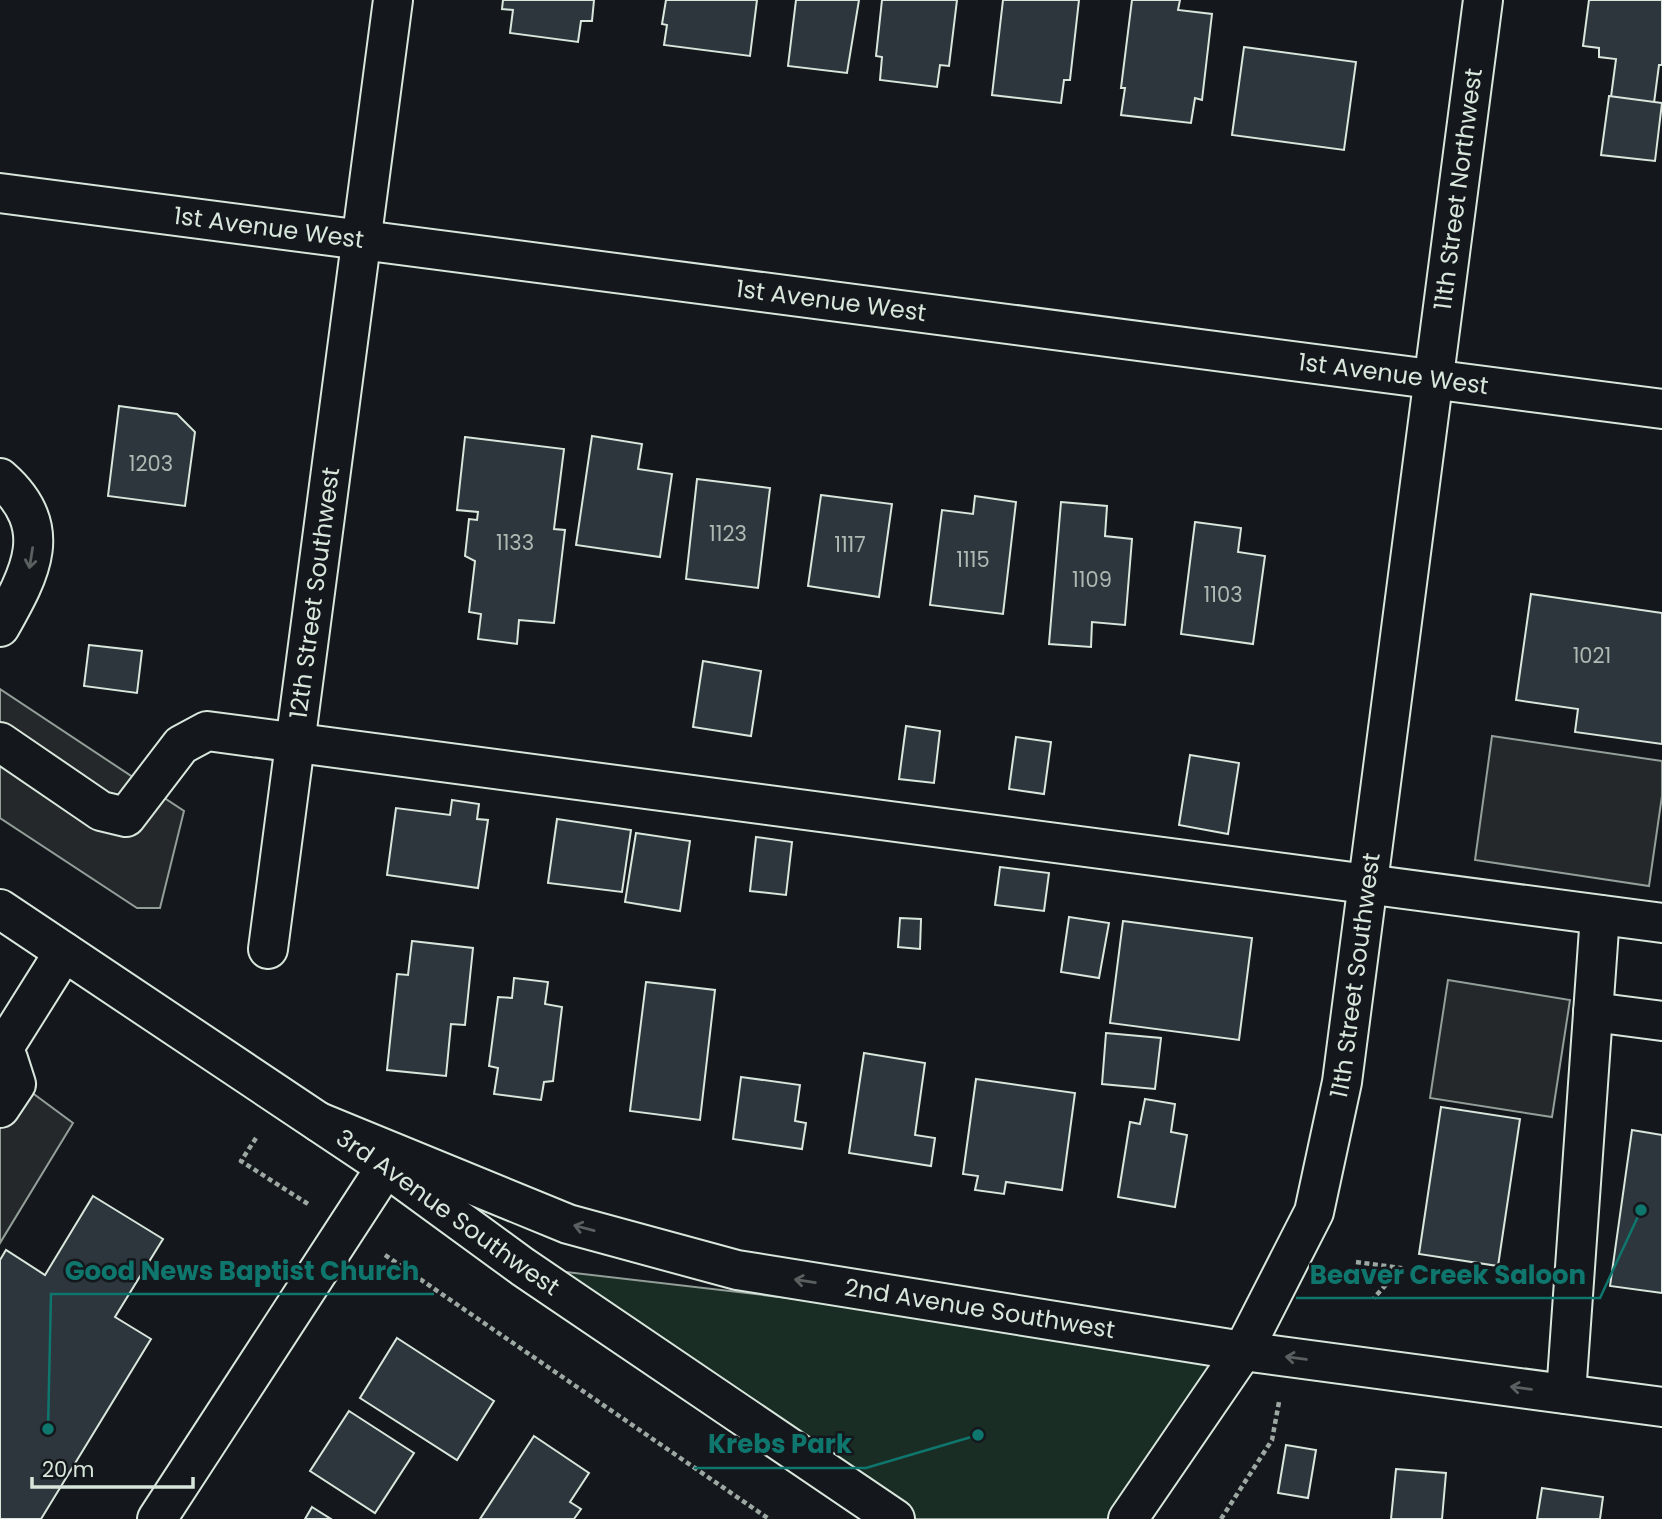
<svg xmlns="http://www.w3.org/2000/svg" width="1662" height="1519" font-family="Poppins,sans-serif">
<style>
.green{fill:#1a2d24;stroke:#939e99;stroke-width:2}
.parking{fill:#24282b;stroke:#939e99;stroke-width:2}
.building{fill:#2c363c;stroke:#d8e6dc;stroke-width:2}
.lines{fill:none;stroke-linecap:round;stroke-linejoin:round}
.minor-casing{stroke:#d8e6dc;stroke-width:42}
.major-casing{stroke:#d8e6dc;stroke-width:42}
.path{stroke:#9da8a2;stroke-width:4.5;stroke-dasharray:5 3.5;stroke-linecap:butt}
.minor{stroke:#14181c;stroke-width:38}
.major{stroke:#14181c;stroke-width:38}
.oneway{stroke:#59605f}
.labels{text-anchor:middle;stroke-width:5;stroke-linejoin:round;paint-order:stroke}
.number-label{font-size:21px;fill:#adbab4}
.street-label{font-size:24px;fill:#d8e6dc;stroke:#14181c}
.leader{fill:none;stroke:#0f766e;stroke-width:2.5}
.callout-dot{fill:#0f766e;stroke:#14181c;stroke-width:2.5}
.callout-label{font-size:26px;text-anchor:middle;font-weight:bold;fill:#0f766e;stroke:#14181c;stroke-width:5;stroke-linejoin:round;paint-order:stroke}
</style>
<rect width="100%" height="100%" fill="#14181c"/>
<polygon class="green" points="523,1267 1243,1351 1128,1519 895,1519"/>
<g class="parking">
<polygon points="0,689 184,811 160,908 137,908 0,818"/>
<polygon points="1492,736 1662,761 1662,796 1649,886 1475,860"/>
<polygon points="1448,980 1570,1000 1552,1117 1430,1098"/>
<polygon points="0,1069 73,1123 0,1243"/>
</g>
<g class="building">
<polygon points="503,0 594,0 592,21 581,21 578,42 510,33 513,10 502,9"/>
<polygon points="666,0 757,0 750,56 664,45 667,25 662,24"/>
<polygon points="796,0 859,0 847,73 788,66"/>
<polygon points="882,0 957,0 949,66 940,65 937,87 880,80 882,57 876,56"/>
<polygon points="1003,0 1079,0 1070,80 1064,80 1061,103 992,95"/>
<polygon points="1132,0 1180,0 1178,10 1212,14 1202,100 1195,98 1191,123 1121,115 1125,88 1121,88"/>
<polygon points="1589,0 1662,0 1662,65 1659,65 1654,103 1611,97 1616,59 1599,57 1599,48 1583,46"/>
<polygon points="1244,47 1356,62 1344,150 1232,135"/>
<polygon points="1609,96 1662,103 1655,161 1601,155"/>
<polygon points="119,406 177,414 195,432 185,506 108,496"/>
<polygon points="592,436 642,444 638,469 672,474 660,557 576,545"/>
<polygon points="465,437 564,449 554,529 565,530 554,623 519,620 517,644 478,639 481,614 469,612 475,561 465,556 469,519 477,520 478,512 457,510"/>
<polygon points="697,479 770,488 758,588 686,579"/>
<polygon points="821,495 892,504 879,597 808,586"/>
<polygon points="975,496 1016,502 1003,614 930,605 942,510 973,514"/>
<polygon points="1061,502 1107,506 1105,536 1132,539 1125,625 1092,622 1091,647 1049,644"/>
<polygon points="1195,522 1241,528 1238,552 1265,556 1253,644 1181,634"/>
<polygon points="1531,594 1662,613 1662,744 1575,732 1578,709 1516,700"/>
<polygon points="89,645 142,651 137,693 84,686"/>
<polygon points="703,661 761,671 751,736 693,727"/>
<polygon points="906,726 940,731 934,783 899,779"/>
<polygon points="1016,737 1051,742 1044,794 1009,789"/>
<polygon points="1190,755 1239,763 1228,834 1179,825"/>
<polygon points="452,800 479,804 477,819 488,820 478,888 387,875 396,808 450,815"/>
<polygon points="557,819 631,830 622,892 548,883"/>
<polygon points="636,833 690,841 680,911 625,902"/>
<polygon points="756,837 792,842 786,895 750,891"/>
<polygon points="1000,867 1049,873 1044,911 995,905"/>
<polygon points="1069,917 1109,923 1099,978 1061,972"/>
<polygon points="900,918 921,919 920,949 898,947"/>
<polygon points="1123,921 1252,938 1239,1040 1110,1023"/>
<polygon points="412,941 473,948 465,1025 451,1024 446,1076 387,1070 397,974 408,975"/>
<polygon points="514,978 548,982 545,1004 562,1007 553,1081 544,1082 541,1100 494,1094 498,1068 489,1066 498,997 512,998"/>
<polygon points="646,982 715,990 700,1120 630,1111"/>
<polygon points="1106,1033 1161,1038 1155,1089 1102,1084"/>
<polygon points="864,1053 925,1063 915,1135 935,1138 931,1166 849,1153"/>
<polygon points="741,1077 800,1085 795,1121 806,1123 802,1149 733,1139"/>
<polygon points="976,1079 1075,1093 1062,1190 1006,1182 1004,1194 975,1190 978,1176 963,1174"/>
<polygon points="1145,1099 1175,1104 1171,1132 1187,1135 1175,1207 1118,1197 1130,1122 1140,1124"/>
<polygon points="1441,1107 1520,1119 1498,1266 1419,1254"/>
<polygon points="1632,1130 1662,1135 1662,1293 1610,1286"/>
<polygon points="93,1196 163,1239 115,1317 151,1339 41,1519 0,1519 0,1260 6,1250 45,1275"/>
<polygon points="397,1338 494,1401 457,1460 360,1398"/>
<polygon points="349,1411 414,1453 375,1513 310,1471"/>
<polygon points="534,1436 589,1473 570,1502 581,1509 574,1519 480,1519"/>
<polygon points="1286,1445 1316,1450 1308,1498 1278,1493"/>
<polygon points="1396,1469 1446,1473 1442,1519 1391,1519"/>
<polygon points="1542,1488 1603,1497 1600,1519 1537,1519"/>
<polygon points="312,1507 331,1519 305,1519"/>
</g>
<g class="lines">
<defs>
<g id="minor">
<path d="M0,478C56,527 31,572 0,627"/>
<polyline points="0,742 101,811 126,817 181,745 207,731 1662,923"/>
<path id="s1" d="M268,949L393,0"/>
<polyline points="1593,1012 1662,1021"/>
<polyline points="0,1054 64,952"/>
<polyline points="0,1055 8,1059 16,1084 0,1108"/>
<polyline points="1566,1394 1600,915"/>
<polyline points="157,1519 386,1167"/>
<path id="s2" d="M1128,1519L1243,1351L1314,1212L1342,1082L1483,0"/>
</g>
<g id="major">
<path id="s3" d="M0,193L1662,409"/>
<path id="s4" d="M0,909L386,1167L523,1267L895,1519"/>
<path id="s5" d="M319,1122L568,1224L737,1270L1243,1351L1662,1407"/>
</g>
</defs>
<use href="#minor" class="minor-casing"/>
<use href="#major" class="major-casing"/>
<g class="path">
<polyline points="256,1138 241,1161 308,1204"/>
<polyline points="385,1255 769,1519"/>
<polyline points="1356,1262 1401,1268 1374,1298"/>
<polyline points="1221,1519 1272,1440 1279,1402"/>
</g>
<use href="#minor" class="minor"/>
<use href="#major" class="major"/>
</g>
<defs><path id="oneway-shaft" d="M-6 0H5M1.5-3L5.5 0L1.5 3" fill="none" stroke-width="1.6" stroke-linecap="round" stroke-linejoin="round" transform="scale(1.75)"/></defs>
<g class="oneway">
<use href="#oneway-shaft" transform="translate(31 558) rotate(99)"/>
<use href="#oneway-shaft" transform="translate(584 1228) rotate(-165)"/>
<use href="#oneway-shaft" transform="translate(805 1281) rotate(-171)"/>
<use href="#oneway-shaft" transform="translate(1296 1358) rotate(-172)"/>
<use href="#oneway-shaft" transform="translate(1521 1388) rotate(-172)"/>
</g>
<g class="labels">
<g class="number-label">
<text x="151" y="471">1203</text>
<text x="728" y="541">1123</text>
<text x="515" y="550">1133</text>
<text x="850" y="552">1117</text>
<text x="973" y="567">1115</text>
<text x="1092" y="587">1109</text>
<text x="1223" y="602">1103</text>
<text x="1592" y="663">1021</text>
</g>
<g class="street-label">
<text dy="8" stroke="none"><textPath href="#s2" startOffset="1393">11th Street Northwest</textPath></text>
<text dy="8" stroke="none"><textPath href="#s3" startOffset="271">1st Avenue West</textPath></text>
<text dy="8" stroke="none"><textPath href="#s3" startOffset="838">1st Avenue West</textPath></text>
<text dy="8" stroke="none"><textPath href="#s3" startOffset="1405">1st Avenue West</textPath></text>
<text dy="8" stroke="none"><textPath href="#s1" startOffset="359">12th Street Southwest</textPath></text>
<text dy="8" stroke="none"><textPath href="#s2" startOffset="600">11th Street Southwest</textPath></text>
<text dy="8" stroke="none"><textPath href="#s4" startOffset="541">3rd Avenue Southwest</textPath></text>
<text dy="8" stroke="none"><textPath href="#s5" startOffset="690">2nd Avenue Southwest</textPath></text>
</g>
</g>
<path class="leader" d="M48 1429L51 1294H434M1641 1210L1600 1298H1296M978 1435L866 1468H694"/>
<g class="callout-dot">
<circle cx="48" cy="1429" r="7"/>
<circle cx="1641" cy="1210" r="7"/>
<circle cx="978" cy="1435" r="7"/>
</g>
<g class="callout-label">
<text x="242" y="1280">Good News Baptist Church</text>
<text x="1448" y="1284">Beaver Creek Saloon</text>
<text x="780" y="1453">Krebs Park</text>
</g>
<path d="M32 1477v10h161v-10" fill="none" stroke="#d8e6dc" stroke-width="3.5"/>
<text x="42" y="1477" font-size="21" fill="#d8e6dc" stroke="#14181c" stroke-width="5" paint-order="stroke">20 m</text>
</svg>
